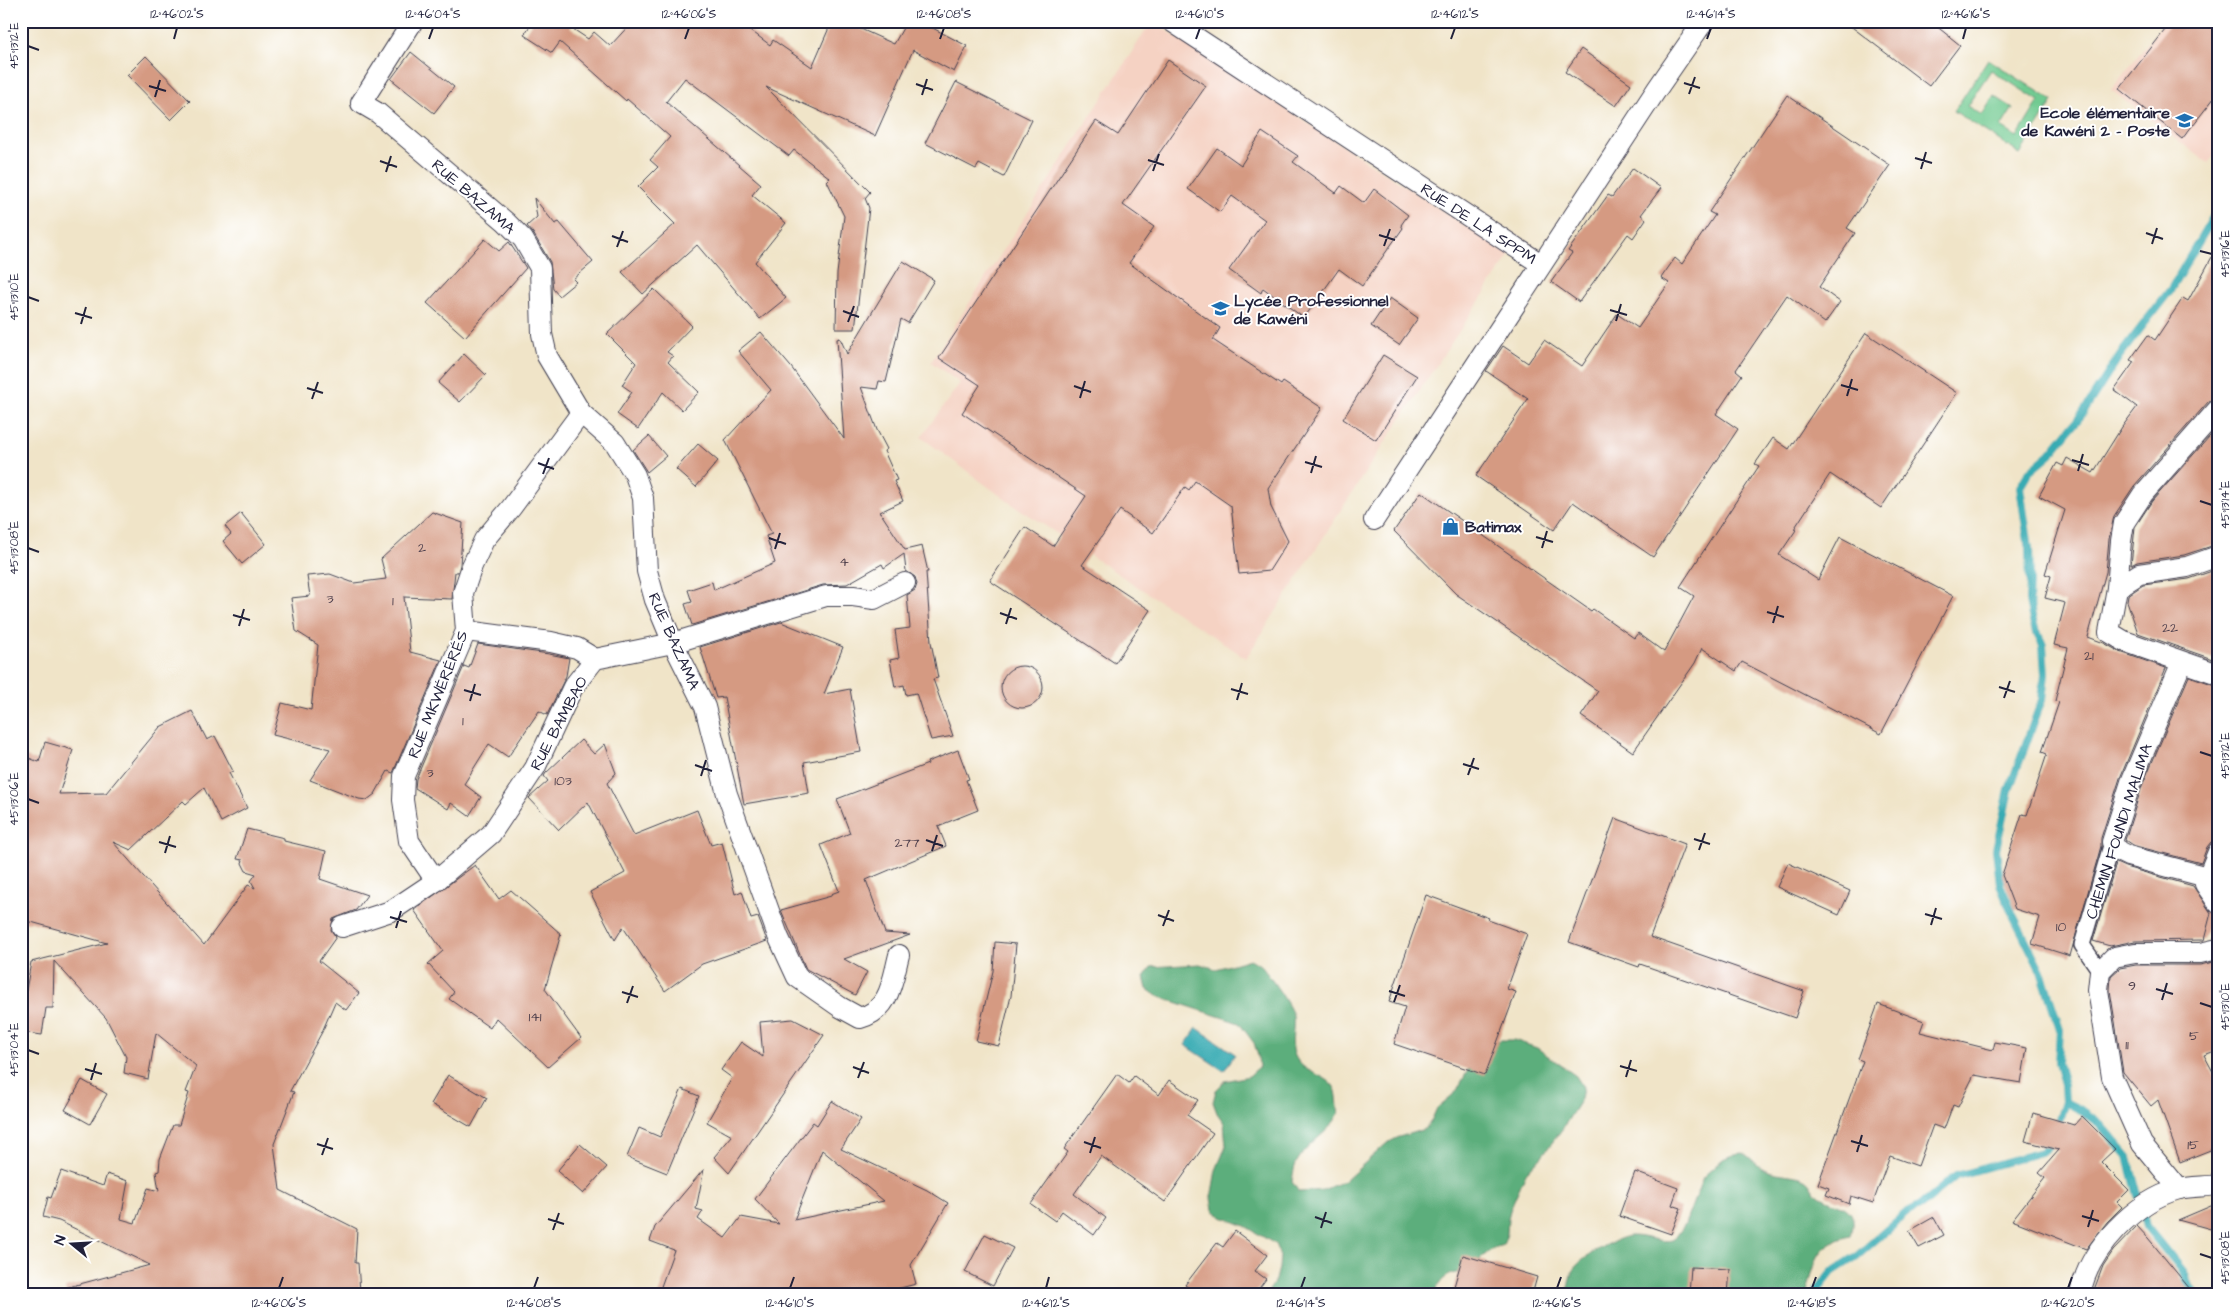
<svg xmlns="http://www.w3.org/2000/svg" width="2239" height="1316" font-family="'Architects Daughter',sans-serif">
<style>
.built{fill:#f5d2c3}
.green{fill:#71ca91;stroke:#4a7666;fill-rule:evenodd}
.forest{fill:#5cae7b;stroke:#3f685b}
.water{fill:#39abb3;stroke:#2e6677}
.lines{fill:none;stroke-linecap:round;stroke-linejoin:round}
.stream{stroke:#39abb3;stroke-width:8}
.building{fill:#d59a82;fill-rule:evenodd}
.pedestrian-casing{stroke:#413f50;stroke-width:18}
.minor-casing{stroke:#413f50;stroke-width:22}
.pedestrian{stroke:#fff;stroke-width:15}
.minor{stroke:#fff;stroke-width:20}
.ticks{fill:none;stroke:#22223b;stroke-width:2}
.labels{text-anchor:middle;stroke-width:4;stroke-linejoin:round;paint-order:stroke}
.number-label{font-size:14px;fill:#4f404d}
.poi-label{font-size:16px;font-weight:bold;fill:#22223b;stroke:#fff;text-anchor:start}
.street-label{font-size:16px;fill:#22223b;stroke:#fff}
.neatline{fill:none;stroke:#22223b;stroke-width:2}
.ticks-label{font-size:12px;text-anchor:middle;fill:#22223b}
</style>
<rect width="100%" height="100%" fill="#fff"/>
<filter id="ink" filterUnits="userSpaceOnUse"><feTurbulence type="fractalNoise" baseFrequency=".02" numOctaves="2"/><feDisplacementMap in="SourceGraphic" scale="10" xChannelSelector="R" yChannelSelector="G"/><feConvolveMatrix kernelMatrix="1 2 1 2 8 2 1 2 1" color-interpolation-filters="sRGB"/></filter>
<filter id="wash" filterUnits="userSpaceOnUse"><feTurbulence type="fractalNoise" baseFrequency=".0096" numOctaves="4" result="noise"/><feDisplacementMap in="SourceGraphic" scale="20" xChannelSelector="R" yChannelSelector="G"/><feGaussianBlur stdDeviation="1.12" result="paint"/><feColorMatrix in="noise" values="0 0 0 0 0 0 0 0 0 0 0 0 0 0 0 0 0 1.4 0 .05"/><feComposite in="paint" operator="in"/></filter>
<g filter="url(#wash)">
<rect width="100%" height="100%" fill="#f0e4c8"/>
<g class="built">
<polygon points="1152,21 1510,255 1368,468 1246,658 1006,500 921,437 960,383 931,362"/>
<polygon points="2165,21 2218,21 2218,151 2208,163 2111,90"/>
</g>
<path class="green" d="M1988,59L2053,101L2020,154L1954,111ZM1991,70L2039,101L2017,137L2001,127L2013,108L1994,96L1982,115L1967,106Z"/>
<g class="forest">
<path d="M1250,959C1254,961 1259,964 1262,967C1270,977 1291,1006 1293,1016C1295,1031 1288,1048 1298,1061C1307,1075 1331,1075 1336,1091C1338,1098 1337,1106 1339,1113C1330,1133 1309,1141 1298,1160C1294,1166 1293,1175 1292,1182L1299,1192L1323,1190L1346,1180L1387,1143L1399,1137L1425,1129L1432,1119L1437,1108L1456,1092L1473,1061L1490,1044L1501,1040H1514L1537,1048L1576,1076L1583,1087L1581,1099L1563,1128L1542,1156L1526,1173L1511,1207L1508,1218L1507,1234L1503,1245C1485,1249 1482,1262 1467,1270C1460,1273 1452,1272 1445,1278C1440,1281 1437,1289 1434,1295H1266L1276,1280L1279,1268L1280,1256L1275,1244L1245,1226L1222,1217L1213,1210L1211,1198L1216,1170L1226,1146L1224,1123L1217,1113L1213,1102L1216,1090L1225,1081L1249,1076L1259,1067L1258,1056L1254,1043L1239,1023L1157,996L1147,989L1144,977L1151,967L1200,964L1216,969Z"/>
<path d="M1742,1153C1751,1156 1755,1165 1764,1169C1775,1175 1790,1173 1802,1178C1811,1181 1811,1189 1817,1194C1834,1208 1861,1201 1851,1236C1813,1244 1816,1264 1806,1295H1566C1569,1287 1569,1279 1572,1272C1578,1259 1617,1236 1631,1236C1646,1236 1660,1243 1674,1240L1685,1224L1703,1177L1723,1159L1735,1154Z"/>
</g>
<polygon class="water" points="1197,1028 1235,1054 1224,1071 1185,1045"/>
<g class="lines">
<g class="stream">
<polyline points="2065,1102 2083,1111 2098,1122 2128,1157 2146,1226 2183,1272 2196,1295"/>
<polyline points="2056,1129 2065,1102 2064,1085 2058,1063 2060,1030 2041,971 2013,915 2000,884 1996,849 2009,790 2042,700 2045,674 2043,645 2034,626 2029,600 2030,582 2029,548 2020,487 2029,472 2050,454 2083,413 2120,355 2171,289 2218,209"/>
<polyline points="1814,1295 1832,1272 1857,1256 1906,1213 1921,1205 1956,1176 2041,1152 2049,1145 2051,1139"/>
</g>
</g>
<g id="blocks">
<g class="building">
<polygon points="533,21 573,21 570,27 588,39 594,32 610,46 633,21 738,21 770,45 773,40 812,67 832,21 843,21 894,44 907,21 926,21 925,24 967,46 954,72 913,50 875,136 766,87 870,192 865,198 869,208 855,329 836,329 837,274 844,216 827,181 830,178 794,150 789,156 685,78 666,102 761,184 752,195 786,223 755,262 786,298 760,319 697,245 643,294 622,272 675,224 638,187 658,167 650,160 670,137 627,99 626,101 560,42 552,53 524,35"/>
<polygon points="1844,21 1930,21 1960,45 1929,86"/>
<polygon points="2172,21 2218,21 2218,93 2182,139 2119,89"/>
<polygon points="1581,49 1631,84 1616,106 1565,72"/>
<polygon points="411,52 454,87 434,113 391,79"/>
<polygon points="146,56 190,101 171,120 127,75"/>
<polygon points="1168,60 1206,86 1123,205 1154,227 1129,263 1220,328 1213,340 1281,385 1283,382 1322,408 1268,488 1271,507 1288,541 1269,571 1239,574 1231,506 1195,481 1189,490 1185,487 1153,533 1120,510 1082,565 1150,610 1115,663 990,581 1025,527 1053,546 1086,496 962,413 980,385 939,358 1096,121 1118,135"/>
<polygon points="956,82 1032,120 1004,177 979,164 976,169 925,143"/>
<polygon points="1787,95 1890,165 1847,228 1855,233 1819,287 1840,302 1825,323 1787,295 1736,370 1742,375 1716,414 1738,429 1653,557 1573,502 1554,530 1476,476 1528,399 1486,371 1503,346 1528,363 1544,340 1582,366 1617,314 1638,328 1669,283 1661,278 1675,258 1682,264 1715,215 1709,212"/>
<polygon points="1262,132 1298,156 1293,162 1336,193 1341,186 1364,203 1374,189 1408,215 1401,225 1403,228 1362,286 1339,269 1304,318 1263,288 1261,293 1229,270 1265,220 1232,196 1220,212 1188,189 1217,148 1241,165"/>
<polygon points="1633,168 1661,188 1641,215 1646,219 1633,238 1628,234 1579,302 1551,282 1572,253 1568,251 1608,195 1612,197"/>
<polygon points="534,198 555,224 559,222 593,262 573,279 576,282 559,296 553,289 550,262 533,233 527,226 537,217"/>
<polygon points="485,239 499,251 509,242 526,268 465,337 427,303"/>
<polygon points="2218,246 2218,397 2209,401 2134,486 2114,516 2109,539 2106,572 2088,637 2104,643 2120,652 2166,668 2120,778 2101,838 2101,846 2070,956 2032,944 2040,917 2015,909 2002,875 2022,814 2027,815 2047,754 2042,752 2059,702 2055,701 2068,648 2054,645 2065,603 2045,598 2051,576 2045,574 2065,510 2039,496 2057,463 2063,466 2067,458 2093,473 2122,427 2137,407 2114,390 2134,362 2130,360 2148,335 2155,340 2183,298 2188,301"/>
<polygon points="903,261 934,280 908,323 901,319 886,382 879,381 877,389 861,387 877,430 887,449 884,451 897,480 894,481 903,501 880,512 905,550 922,546 928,572 926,572 931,642 938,678 933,679 953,736 931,740 916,693 906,695 904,685 895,687 890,660 899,658 895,630 910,628 907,595 915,590 917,584 915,577 906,571 904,554 884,568 882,564 847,584 823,585 692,625 685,604 692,602 688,590 712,582 714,590 775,563 766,536 772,534 725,440 771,390 738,351 761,332 791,367 844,439 837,339 840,338 847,354"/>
<polygon points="654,289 692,326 667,352 673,356 668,362 699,392 682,410 663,392 638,429 617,414 632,392 622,385 636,363 607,334"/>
<polygon points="1390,298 1418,318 1399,345 1371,326"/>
<polygon points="1866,333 1957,393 1881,508 1830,474 1794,529 1796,530 1779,555 1818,580 1840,537 1953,596 1881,734 1742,662 1736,671 1702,648 1695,663 1633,752 1581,716 1598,691 1456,594 1394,531 1421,492 1591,611 1593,609 1634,638 1638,633 1664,652 1694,596 1680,587 1759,466 1755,464 1773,438 1789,449"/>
<polygon points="464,354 486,375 460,402 438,383"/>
<polygon points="1383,355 1417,376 1376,440 1343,419"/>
<polygon points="2218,427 2218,544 2184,555 2137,562 2131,565 2135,527 2152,501"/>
<polygon points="649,436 666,456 647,472 633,450"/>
<polygon points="698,444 718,461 696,487 676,469"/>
<polygon points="432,512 463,523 460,565 458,572 455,572 452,599 404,597 410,652 441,660 393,773 388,771 375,794 367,800 359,799 310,780 330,749 273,735 282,703 311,710 318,645 296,631 291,598 310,596 307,576 330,574 354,583 386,579 381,559"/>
<polygon points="241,513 266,544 242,564 223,541 231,534 225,526"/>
<polygon points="2218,569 2218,661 2138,633 2127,601 2128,595 2143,585 2189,579"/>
<polygon points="781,622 843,647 824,694 850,689 861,752 804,762 809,793 744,804 724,697 716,698 700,647"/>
<polygon points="478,644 549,654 569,658 566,676 547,715 539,711 508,757 489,744 464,784 481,797 469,816 451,803 448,809 415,788 416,779 464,666 469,668"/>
<circle cx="1022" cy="687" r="21"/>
<polygon points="2189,676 2218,686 2218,840 2211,842 2207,847 2201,863 2132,845 2125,840 2142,786"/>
<polygon points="192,711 207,740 215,736 233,771 229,773 247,808 221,822 204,788 186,804 183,801 131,850 113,842 204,945 248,885 255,888 251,881 256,874 246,871 242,863 243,860 237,859 247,829 284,838 284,841 326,851 320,879 367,895 356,910 333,919 331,930 336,937 319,961 359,993 346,1010 335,1002 322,1032 290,1091 294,1092 274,1144 280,1190 357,1229 355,1263 358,1263 360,1292 316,1295 66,1295 65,1288 150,1265 59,1221 43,1217 48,1197 51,1198 61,1171 103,1186 107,1174 128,1181 121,1219 135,1223 148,1188 159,1191 156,1172 159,1171 160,1159 173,1125 179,1125 189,1093 186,1092 196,1066 156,1033 148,1079 124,1073 126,1057 106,1018 54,961 53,1008 46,1008 42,1035 21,1032 21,1019 31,962 107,943 31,922 21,923 21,755 39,762 45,742 73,750 59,794 106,793 160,727"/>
<polygon points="581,740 594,754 605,744 616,773 607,783 634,835 697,810 711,845 722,842 735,894 742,891 751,919 758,917 767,941 702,964 665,991 623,927 615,940 590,892 625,873 588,802 559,830 529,798 548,781 544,776 546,773"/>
<polygon points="958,750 969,779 966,780 978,810 938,826 946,846 866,880 885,933 910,935 844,959 867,972 855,995 806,969 781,910 831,896 831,894 839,891 821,845 850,833 837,799 928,764 927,762"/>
<polygon points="1615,818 1685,844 1650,937 1804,991 1795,1018 1640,964 1639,967 1569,942"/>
<polygon points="1788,863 1850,891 1839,915 1777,887"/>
<polygon points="2116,863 2125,867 2193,886 2211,913 2204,940 2135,941 2110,946 2093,941"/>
<polygon points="475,865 499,899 511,890 561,934 545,989 581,1038 548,1067 496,1018 490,1028 449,999 454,992 428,964 443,951 414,910"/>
<polygon points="1426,895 1489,918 1488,920 1527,934 1507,989 1516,992 1485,1075 1394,1044 1405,1007 1389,1002"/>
<polygon points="995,942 1016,944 1011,996 999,1046 976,1041 993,971"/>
<polygon points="2218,961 2218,1050 2204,1055 2218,1081 2218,1147 2180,1162 2158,1100 2151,1106 2123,1072 2110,990 2111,976 2120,968 2136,965 2200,965"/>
<polygon points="1878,1004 1924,1021 1920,1032 1993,1050 1995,1042 2027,1048 2021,1083 1974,1075 1958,1107 1953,1105 1944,1129 1933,1125 1918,1166 1890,1156 1873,1203 1851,1196 1849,1204 1826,1195 1829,1188 1818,1184 1863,1061 1858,1059"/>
<polygon points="793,1019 824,1035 729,1173 714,1157 732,1136 707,1122 732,1078 721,1070 741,1042 763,1057 760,1022"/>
<polygon points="1117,1074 1129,1083 1134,1076 1159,1095 1169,1080 1198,1100 1187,1115 1213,1133 1165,1202 1101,1156 1074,1194 1106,1218 1094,1235 1062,1211 1055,1221 1031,1204 1068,1152 1064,1149"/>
<polygon points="448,1075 487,1098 471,1127 431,1104"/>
<polygon points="82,1080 107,1094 90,1124 65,1110"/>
<polygon points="682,1089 699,1096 667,1173 627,1157 639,1128 660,1137"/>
<path d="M832,1101L861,1119L841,1149L927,1190L948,1203L911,1265L916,1284L873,1295H658L674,1250L650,1241L655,1227L704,1169L696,1209L703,1211L698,1219L725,1238L741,1217L779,1224L755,1199L813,1122L817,1125ZM822,1150L834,1160L884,1201L794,1220Z"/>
<polygon points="2033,1113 2074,1125 2082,1116 2115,1149 2101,1162 2129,1190 2117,1202 2122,1207 2107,1222 2086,1249 2012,1220 2045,1178 2039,1173 2059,1150 2025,1141"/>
<polygon points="580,1144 607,1167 583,1194 557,1171"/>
<polygon points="1635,1172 1678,1188 1672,1205 1681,1208 1671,1234 1619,1216"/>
<polygon points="2218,1203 2218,1231 2178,1220"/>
<polygon points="1934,1217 1944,1235 1919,1248 1909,1231"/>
<polygon points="2137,1226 2148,1238 2195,1295 2092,1295 2103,1266 2113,1251"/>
<polygon points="1235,1231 1267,1255 1255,1271 1266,1279 1254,1295 1198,1295 1185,1285 1217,1243 1223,1247"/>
<polygon points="985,1234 1013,1248 993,1286 965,1272"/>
<polygon points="1463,1255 1537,1277 1532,1295 1468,1295 1453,1290"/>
<polygon points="1691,1267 1730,1269 1728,1295 1689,1295"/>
</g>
</g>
</g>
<g filter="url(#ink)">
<use href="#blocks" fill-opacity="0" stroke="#413f50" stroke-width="1"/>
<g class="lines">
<defs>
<polyline id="pedestrian" points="2100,971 2082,945 2112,842"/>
<g id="minor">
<path d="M413,21L361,103L378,113L506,222L523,239L540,268L542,334L547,356L581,413L615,443L635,475L643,498L647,571L655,600L673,643L705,707L727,794L778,936L797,977L840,1007L860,1018C890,1010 892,982 899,955"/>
<polyline points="1171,21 1541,264"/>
<polyline points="2218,409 2143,494 2124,523 2121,541 2117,588 2109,632 2124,641 2218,674"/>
<polyline points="1374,520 1657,89 1704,21"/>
<polyline points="2117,588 2139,574 2187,567 2218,556"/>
<polyline points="466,631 551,642 577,648 595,659"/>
<polyline points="2182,662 2131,782 2112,842 2118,851 2128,856 2207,877"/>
<polyline points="2218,852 2205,884 2218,903"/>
<polyline points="436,881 409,841 403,800 404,776 466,631 463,593 472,566 484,540 511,508 581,413"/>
<polyline points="342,927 391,911 436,881 491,834 535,768 573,687 595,659 673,643 826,596 853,596 874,599 905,583"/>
<polyline points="2179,1189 2142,1144 2112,1077 2098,990 2100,971 2114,957 2135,953 2200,953 2218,949"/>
<path d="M2080,1295C2088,1249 2135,1201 2179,1189C2191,1186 2205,1187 2218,1185"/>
</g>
</defs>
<use href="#pedestrian" class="pedestrian-casing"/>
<use href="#minor" class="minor-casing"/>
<use href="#pedestrian" class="pedestrian"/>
<use href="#minor" class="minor"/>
</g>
</g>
<path class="ticks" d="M174,39L177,28M429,39L433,28M685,39L689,28M940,39L944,28M1196,39L1200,28M1451,39L1455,28M1707,39L1711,28M1963,39L1966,28M28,46L39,50M1684,83L1700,88M916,84L933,90M149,86L166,91M1689,94L1695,77M922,95L927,79M155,97L160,80M1915,158L1932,163M1148,160L1164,165M380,161L397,167M1921,169L1926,152M1153,171L1159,154M386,172L391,156M2146,233L2163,239M1379,235L1395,240M612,236L628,242M2152,244L2157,228M1384,246L1390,229M617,247L623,231M2200,251L2212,254M28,297L39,301M1610,310L1627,315M843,311L859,317M75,313L92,318M1616,321L1621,304M848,322L854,306M81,324L86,307M1841,385L1858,390M1074,386L1091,392M307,388L323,393M1847,396L1852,379M1080,398L1085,381M312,399L318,382M2072,460L2089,465M1305,462L1322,467M538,463L554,469M2078,471L2083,454M1311,473L1316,456M543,474L549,458M2200,501L2212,505M1536,537L1553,542M769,538L786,544M28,548L39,552M1542,548L1547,531M775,549L780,533M1767,612L1784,617M1000,613L1017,619M233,615L250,620M1773,623L1778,606M1006,624L1011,608M239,626L244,609M1999,687L2015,692M1231,689L1248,694M464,690L481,695M2004,698L2010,681M1237,700L1242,683M470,701L475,684M2200,752L2212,756M1463,764L1479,769M695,765L712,771M1468,775L1474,758M701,776L706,760M28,799L39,803M1694,839L1710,844M926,840L943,846M159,842L176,847M1699,850L1705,833M932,851L937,835M165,853L170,836M1925,914L1942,919M1158,915L1174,921M390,917L407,922M1931,925L1936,908M1163,926L1169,910M396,928L401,911M2156,989L2173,994M1389,991L1405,996M622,992L638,997M2162,1000L2167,983M1394,1002L1400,985M627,1003L633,986M2200,1003L2212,1007M28,1050L39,1054M1620,1066L1637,1071M853,1067L869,1073M85,1069L102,1074M1626,1077L1631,1060M858,1078L864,1062M91,1080L96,1063M1851,1141L1868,1146M1084,1142L1101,1148M317,1144L333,1149M1857,1152L1862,1135M1090,1153L1095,1137M322,1155L328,1138M2082,1216L2099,1221M1315,1217L1332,1223M548,1219L564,1224M2088,1227L2093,1210M1321,1228L1326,1212M553,1230L559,1213M2200,1254L2212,1258M279,1288L283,1277M534,1288L538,1277M790,1288L794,1277M1046,1288L1049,1277M1301,1288L1305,1277M1557,1288L1561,1277M1812,1288L1816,1277M2068,1288L2072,1277"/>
<defs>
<symbol id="school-bare" viewBox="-9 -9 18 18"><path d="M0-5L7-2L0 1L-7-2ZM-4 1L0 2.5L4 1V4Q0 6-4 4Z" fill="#1f6fb2" stroke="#fff" stroke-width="2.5" paint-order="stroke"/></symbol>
<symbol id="shop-bare" viewBox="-9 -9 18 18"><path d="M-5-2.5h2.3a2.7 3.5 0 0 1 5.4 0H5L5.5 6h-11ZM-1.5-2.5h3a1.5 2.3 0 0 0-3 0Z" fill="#1f6fb2" stroke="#fff" stroke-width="2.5" paint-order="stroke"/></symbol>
</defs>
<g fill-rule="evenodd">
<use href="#school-bare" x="2172" y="108" width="25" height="25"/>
<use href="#school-bare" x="1208" y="296" width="25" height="25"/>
<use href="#shop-bare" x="1438" y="514" width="25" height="25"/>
</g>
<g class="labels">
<g class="number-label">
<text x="422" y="552">2</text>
<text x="844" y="566">4</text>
<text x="330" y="603">3</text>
<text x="393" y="605">1</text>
<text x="2170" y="632">22</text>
<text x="2089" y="660">21</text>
<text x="463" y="725">1</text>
<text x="430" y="777">3</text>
<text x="563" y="785">103</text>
<text x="907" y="847">277</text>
<text x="2061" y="931">10</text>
<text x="2132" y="990">9</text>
<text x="535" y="1021">141</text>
<text x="2194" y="1040">5</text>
<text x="2127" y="1049">11</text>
<text x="2193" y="1149">15</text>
</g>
<g class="poi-label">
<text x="2170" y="118" text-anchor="end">Ecole élémentaire<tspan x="2170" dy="18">de Kawéni 2 - Poste</tspan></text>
<text x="1234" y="306">Lycée Professionnel<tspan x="1234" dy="18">de Kawéni</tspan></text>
<text x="1465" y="532">Batimax</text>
</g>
<g class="street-label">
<text transform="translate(474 196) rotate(41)" y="6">RUE BAZAMA</text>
<text transform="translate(1479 223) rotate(33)" y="6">RUE DE LA SPPM</text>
<text transform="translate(675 641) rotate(66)" y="6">RUE BAZAMA</text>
<text transform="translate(437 694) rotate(-68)" y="6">RUE MKWÉRÉRÉS</text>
<text transform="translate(558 723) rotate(-62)" y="6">RUE BAMBAO</text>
<text transform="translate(2118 831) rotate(-72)" y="6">CHEMIN FOUNDI MALIMA</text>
</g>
</g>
<rect width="2239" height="1316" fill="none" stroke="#fff" stroke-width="55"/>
<g transform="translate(72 1244) rotate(288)" stroke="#ffffff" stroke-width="4" paint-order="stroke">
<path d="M0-4L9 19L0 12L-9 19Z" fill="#22223b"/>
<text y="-8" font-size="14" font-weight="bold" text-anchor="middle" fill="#22223b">N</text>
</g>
<rect x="28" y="28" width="2184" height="1260" class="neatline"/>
<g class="ticks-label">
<text x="177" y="18">12°46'02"S</text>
<text x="433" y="18">12°46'04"S</text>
<text x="689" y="18">12°46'06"S</text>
<text x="944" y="18">12°46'08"S</text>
<text x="1200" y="18">12°46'10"S</text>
<text x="1455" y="18">12°46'12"S</text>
<text x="1711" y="18">12°46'14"S</text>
<text x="1966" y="18">12°46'16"S</text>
<text transform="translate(14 46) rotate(-90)" y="4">45°13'12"E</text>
<text transform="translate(2225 254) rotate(-90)" y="4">45°13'16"E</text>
<text transform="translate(14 297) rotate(-90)" y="4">45°13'10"E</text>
<text transform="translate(2225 505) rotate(-90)" y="4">45°13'14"E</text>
<text transform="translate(14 548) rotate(-90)" y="4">45°13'08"E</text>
<text transform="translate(2225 756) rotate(-90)" y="4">45°13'12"E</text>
<text transform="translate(14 799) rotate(-90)" y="4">45°13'06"E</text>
<text transform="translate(2225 1007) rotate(-90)" y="4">45°13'10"E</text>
<text transform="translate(14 1050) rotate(-90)" y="4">45°13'04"E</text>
<text transform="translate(2225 1258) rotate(-90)" y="4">45°13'08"E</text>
<text x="279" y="1307">12°46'06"S</text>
<text x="534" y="1307">12°46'08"S</text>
<text x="790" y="1307">12°46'10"S</text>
<text x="1046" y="1307">12°46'12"S</text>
<text x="1301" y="1307">12°46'14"S</text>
<text x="1557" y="1307">12°46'16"S</text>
<text x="1812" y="1307">12°46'18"S</text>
<text x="2068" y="1307">12°46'20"S</text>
</g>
</svg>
